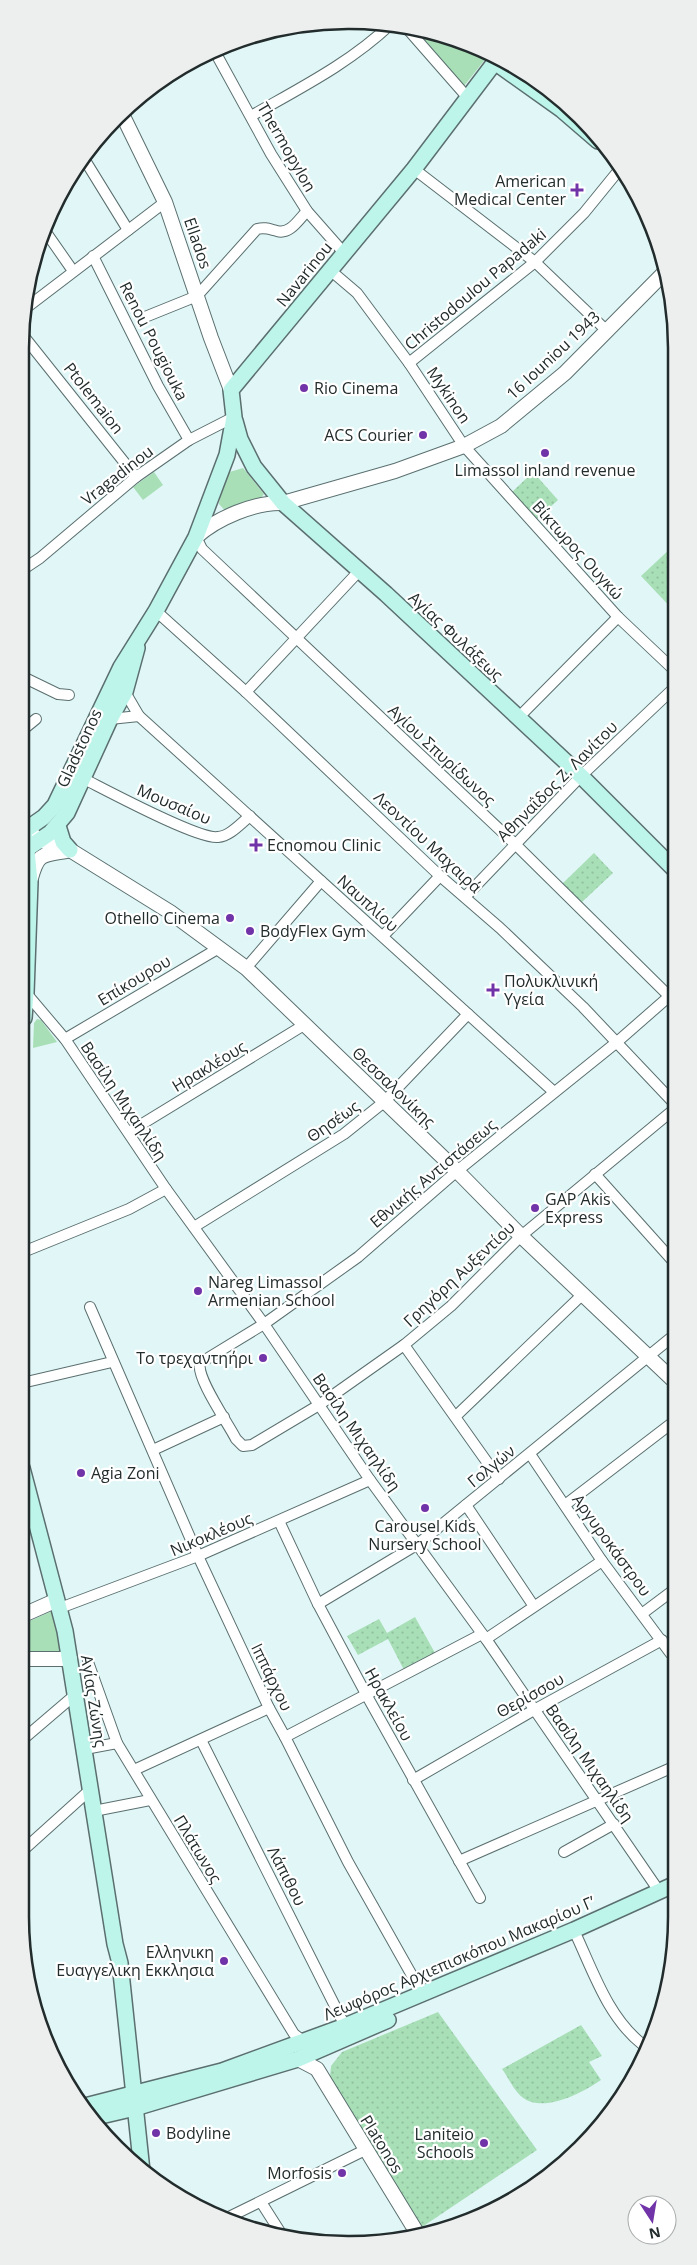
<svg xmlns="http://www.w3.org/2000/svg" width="697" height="2265" font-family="'Open Sans',sans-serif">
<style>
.grass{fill:url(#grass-dots)}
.park{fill:#a8dfb7}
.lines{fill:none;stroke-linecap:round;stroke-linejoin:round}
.minor-casing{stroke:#5b6f6f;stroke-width:12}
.tertiary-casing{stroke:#5b6f6f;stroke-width:16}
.secondary-casing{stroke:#5b6f6f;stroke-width:18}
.minor{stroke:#fff;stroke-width:10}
.tertiary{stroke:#fff;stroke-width:14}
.secondary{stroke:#bef5ea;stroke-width:15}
.poi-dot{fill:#7033a8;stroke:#fff;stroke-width:2}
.labels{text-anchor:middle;stroke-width:4.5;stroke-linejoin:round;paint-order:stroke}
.street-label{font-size:16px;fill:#232c2c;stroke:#fff}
.poi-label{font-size:16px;fill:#232c2c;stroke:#fff;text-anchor:start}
.rim{fill:none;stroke:#232c2c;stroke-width:2.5}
</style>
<defs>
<pattern id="grass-dots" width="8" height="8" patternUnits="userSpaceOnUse" patternTransform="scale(1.25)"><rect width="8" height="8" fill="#a8dfb7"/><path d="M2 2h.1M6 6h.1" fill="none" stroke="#90c09e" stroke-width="1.8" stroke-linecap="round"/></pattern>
</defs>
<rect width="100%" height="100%" fill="#e1f7f7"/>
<g class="grass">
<polygon points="533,472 558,500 536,520 511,493"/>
<polygon points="671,548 674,550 674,611 641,576"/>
<polygon points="594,853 613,873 581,903 562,884"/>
<polygon points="415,1617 435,1653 404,1670 388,1639 358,1655 347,1636 379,1619 387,1633"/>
<polygon points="438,2012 537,2150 422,2227 334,2087 330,2077 331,2066 342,2052"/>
<path d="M581,2025L602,2056L589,2062L601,2080C582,2093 543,2114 522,2097C514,2091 508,2077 502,2069Z"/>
</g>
<g class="park">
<polygon points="411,26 473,49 487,57 464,86"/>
<polygon points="243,468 264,494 258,502 228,514 219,504 223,474"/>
<polygon points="154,472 163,485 143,500 133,487"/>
<polygon points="37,1019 41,1020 57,1042 33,1048 34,1023"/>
<polygon points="50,1612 53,1613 63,1650 47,1654 22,1652 21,1625"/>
</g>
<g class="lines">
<defs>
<g id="minor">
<polyline points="404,25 468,98"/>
<polyline points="214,50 271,154 307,211 344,253"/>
<path d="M251,116C300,88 350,63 391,24"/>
<polyline points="83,157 128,230"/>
<polyline points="414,169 535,262 606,330"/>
<polyline points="43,228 73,271"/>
<polyline points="93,256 158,386 189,440"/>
<polyline points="330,270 357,293 409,363 464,446 618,617 673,669"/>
<polyline points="26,308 165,202"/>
<path d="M145,317L197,296L257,229C265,227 269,229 277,231C290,235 299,219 307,211"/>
<polyline points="26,339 136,477"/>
<polyline points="409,363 535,262 584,213 619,170"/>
<polyline points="196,537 202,549 515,844 669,996"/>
<polyline points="25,568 40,558 136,477 189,440 234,417"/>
<polyline points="156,611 246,692 440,876 500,928 583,1007 672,1101"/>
<polyline points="25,678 58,694 69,695"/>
<polyline points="125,692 139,716 554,1092"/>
<polyline points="246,692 360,570"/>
<polyline points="518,718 618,617"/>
<polyline points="110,719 139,716"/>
<polyline points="25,728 36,719"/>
<path d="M84,779C106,790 199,840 218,837C230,836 240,824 250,816"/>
<polyline points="465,897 581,776 673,689"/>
<polyline points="383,936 440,876"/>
<polyline points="246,968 321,881"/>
<polyline points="26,993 65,1039 166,1189 264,1324 370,1480 486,1639 659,1891"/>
<polyline points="65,1039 219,948"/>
<path d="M672,1111L521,1236L451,1306L404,1345L319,1405L252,1445L243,1446L236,1439C228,1423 196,1378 200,1363L264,1324L358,1257L457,1171L617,1042L673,993"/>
<polyline points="129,1132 304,1025"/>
<polyline points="595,1174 672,1260"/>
<polyline points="194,1227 344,1134 384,1102 468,1014"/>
<polyline points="23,1252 129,1209 166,1189"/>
<polyline points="90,1307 198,1556 269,1708 285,1737 348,1862 423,1995"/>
<polyline points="404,1345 499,1479"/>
<polyline points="22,1383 112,1362"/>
<polyline points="456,1416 583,1294"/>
<polyline points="153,1450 224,1417"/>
<polyline points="530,1454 602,1561 671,1654"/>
<polyline points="466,1505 533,1605"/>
<polyline points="565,1505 672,1423"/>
<polyline points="279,1521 318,1604 367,1696 480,1898"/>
<polyline points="318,1604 418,1544 672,1337"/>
<polyline points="60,1608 198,1556 370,1480"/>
<polyline points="643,1613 671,1592"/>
<polyline points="486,1639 602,1561"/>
<polyline points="88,1662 117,1743 294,2034 302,2040"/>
<polyline points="285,1737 482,1634"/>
<polyline points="201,1740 345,2026"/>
<polyline points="21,1741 76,1694"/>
<polyline points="85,1749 117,1743"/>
<polyline points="134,1770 269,1708"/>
<polyline points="413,1780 534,1710 662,1640"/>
<polyline points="94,1811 150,1800"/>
<polyline points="564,1852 614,1824"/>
<polyline points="20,1853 91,1789"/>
<polyline points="459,1861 671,1768"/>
<path d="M577,1937C594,1974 609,2018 642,2044L652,2041"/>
<polyline points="261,2202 282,2235"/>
<polyline points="227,2218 365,2150"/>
</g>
<g id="tertiary">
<polyline points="121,112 165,202 211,338 231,390"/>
<path d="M196,537C217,518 255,502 283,503L395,471L464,446L501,426L565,373L664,273"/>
<polyline points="33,835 39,840 70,850 170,912 246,968 457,1171 521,1236 672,1379"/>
<path d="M31,878C38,853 42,855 66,851"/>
<polyline points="21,1616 57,1600"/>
<polyline points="21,1659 70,1659"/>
<polyline points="298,2059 317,2069 419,2236"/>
</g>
<g id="secondary">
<polyline points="496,63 562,110 598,141"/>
<polyline points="235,421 240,439 254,467 283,503 386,594 581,776 673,868"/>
<polyline points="58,826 63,842 70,850"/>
<polyline points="24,831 44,817 55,805 121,667 156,611 196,537 227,455 234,417 231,390 414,169 498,58"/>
<polyline points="24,851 50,833 67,813 110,719 125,692 137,648"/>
<polyline points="24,1018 26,993 30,882 26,840"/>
<polyline points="22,1468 65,1631 115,1944 120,1963 142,2171"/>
<polyline points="85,2106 222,2071 345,2026 574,1930 671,1886"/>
<polyline points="92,2118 135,2108 298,2059 388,2020"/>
</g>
</defs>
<use href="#minor" class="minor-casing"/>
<use href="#tertiary" class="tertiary-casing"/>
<use href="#secondary" class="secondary-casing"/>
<use href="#minor" class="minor"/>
<use href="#tertiary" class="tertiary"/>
<use href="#secondary" class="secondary"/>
</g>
<g class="poi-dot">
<path d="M574.5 182.5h5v5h5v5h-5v5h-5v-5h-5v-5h5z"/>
<circle cx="304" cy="388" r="5"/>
<circle cx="423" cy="435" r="5"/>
<circle cx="545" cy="453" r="5"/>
<path d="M253.5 837.5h5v5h5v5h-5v5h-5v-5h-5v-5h5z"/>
<circle cx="230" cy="918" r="5"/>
<circle cx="250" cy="931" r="5"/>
<path d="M490.5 982.5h5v5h5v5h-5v5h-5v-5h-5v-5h5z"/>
<circle cx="535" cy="1208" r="5"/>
<circle cx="198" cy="1291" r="5"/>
<circle cx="263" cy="1358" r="5"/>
<circle cx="81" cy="1473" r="5"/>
<circle cx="425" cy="1508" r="5"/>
<circle cx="224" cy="1961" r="5"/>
<circle cx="156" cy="2133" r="5"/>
<circle cx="484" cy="2143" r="5"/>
<circle cx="342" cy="2173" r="5"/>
</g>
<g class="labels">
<g class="street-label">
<text transform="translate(287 147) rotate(60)" y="6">Thermopylon</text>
<text transform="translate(198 243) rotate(71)" y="6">Ellados</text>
<text transform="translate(304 274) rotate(-51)" y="6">Navarinou</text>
<text transform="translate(475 289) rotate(-40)" y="6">Christodoulou Papadaki</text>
<text transform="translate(154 341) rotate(63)" y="6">Renou Pougiouka</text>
<text transform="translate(553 355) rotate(-43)" y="6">16 Iouniou 1943</text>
<text transform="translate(449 395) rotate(56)" y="6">Mykinon</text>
<text transform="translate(94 398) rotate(52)" y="6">Ptolemaion</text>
<text transform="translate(117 475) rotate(-38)" y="6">Vragadinou</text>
<text transform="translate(578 550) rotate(48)" y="6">Βίκτωρος Ουγκώ</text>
<text transform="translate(456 636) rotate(43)" y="6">Αγίας Φυλάξεως</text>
<text transform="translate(79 748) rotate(-65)" y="6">Gladstonos</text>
<text transform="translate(442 755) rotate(43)" y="6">Αγίου Σπυρίδωνος</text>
<text transform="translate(557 781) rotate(-45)" y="6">Αθηναΐδος Ζ. Λανίτου</text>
<text transform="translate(174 804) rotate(23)" y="6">Μουσαίου</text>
<text transform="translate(428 842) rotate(43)" y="6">Λεοντίου Μαχαιρά</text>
<text transform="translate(368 903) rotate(42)" y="6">Ναυπλίου</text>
<text transform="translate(134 980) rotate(-31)" y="6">Επίκουρου</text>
<text transform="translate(209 1066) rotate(-31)" y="6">Ηρακλέους</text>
<text transform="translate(394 1087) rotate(44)" y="6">Θεσσαλονίκης</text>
<text transform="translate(124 1101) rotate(56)" y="6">Βασίλη Μιχαηλίδη</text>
<text transform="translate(333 1121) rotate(-35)" y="6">Θησέως</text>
<text transform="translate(433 1173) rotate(-40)" y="6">Εθνικής Αντιστάσεως</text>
<text transform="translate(459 1274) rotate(-43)" y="6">Γρηγόρη Αυξεντίου</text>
<text transform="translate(357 1432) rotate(55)" y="6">Βασίλη Μιχαηλίδη</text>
<text transform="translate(491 1466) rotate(-39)" y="6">Γολγών</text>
<text transform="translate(211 1534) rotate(-23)" y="6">Νικοκλέους</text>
<text transform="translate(612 1545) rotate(54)" y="6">Αργυροκάστρου</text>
<text transform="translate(272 1677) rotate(64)" y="6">Ιππάρχου</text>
<text transform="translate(530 1695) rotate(-29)" y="6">Θερίσσου</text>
<text transform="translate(94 1701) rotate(81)" y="6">Αγίας Ζώνης</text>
<text transform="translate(389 1704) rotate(61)" y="6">Ηρακλείου</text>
<text transform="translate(590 1763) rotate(55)" y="6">Βασίλη Μιχαηλίδη</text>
<text transform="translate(198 1849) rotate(59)" y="6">Πλάτωνος</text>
<text transform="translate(287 1876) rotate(63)" y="6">Λάπιθου</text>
<text transform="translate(459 1958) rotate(-23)" y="6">Λεωφόρος Αρχιεπισκόπου Μακαρίου Γ’</text>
<text transform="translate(382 2144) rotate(58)" y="6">Platonos</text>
</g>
<g class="poi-label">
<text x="566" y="187" text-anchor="end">American<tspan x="566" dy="18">Medical Center</tspan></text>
<text x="314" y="394">Rio Cinema</text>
<text x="413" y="441" text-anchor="end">ACS Courier</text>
<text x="545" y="476" text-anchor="middle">Limassol inland revenue</text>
<text x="267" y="851">Ecnomou Clinic</text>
<text x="220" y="924" text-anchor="end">Othello Cinema</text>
<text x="260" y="937">BodyFlex Gym</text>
<text x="504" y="987">Πολυκλινική<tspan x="504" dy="18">Υγεία</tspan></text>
<text x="545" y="1205">GAP Akis<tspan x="545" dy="18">Express</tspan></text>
<text x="208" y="1288">Nareg Limassol<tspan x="208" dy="18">Armenian School</tspan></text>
<text x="253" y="1364" text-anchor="end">Το τρεχαντηήρι</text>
<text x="91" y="1479">Agia Zoni</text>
<text x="425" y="1532" text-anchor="middle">Carousel Kids<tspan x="425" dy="18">Nursery School</tspan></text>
<text x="214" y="1958" text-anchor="end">Ελληνικη<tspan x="214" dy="18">Ευαγγελικη Εκκλησια</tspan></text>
<text x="166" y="2139">Bodyline</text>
<text x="474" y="2140" text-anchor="end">Laniteio<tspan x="474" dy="18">Schools</tspan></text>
<text x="332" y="2179" text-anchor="end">Morfosis</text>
</g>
</g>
<path d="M0 0H697V2265H0ZM348 29H349A319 319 0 0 1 668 348V1917A319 319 0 0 1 349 2236H348A319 319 0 0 1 29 1917V348A319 319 0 0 1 348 29Z" fill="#edeeee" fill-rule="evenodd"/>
<path class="rim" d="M348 29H349A319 319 0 0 1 668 348V1917A319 319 0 0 1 349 2236H348A319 319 0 0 1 29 1917V348A319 319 0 0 1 348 29Z"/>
<g transform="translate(652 2220) rotate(168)"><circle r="24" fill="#ffffff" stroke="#a7abab"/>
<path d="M0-4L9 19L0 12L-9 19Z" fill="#7033a8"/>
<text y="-8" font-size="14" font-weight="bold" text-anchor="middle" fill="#232c2c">N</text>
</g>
</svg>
